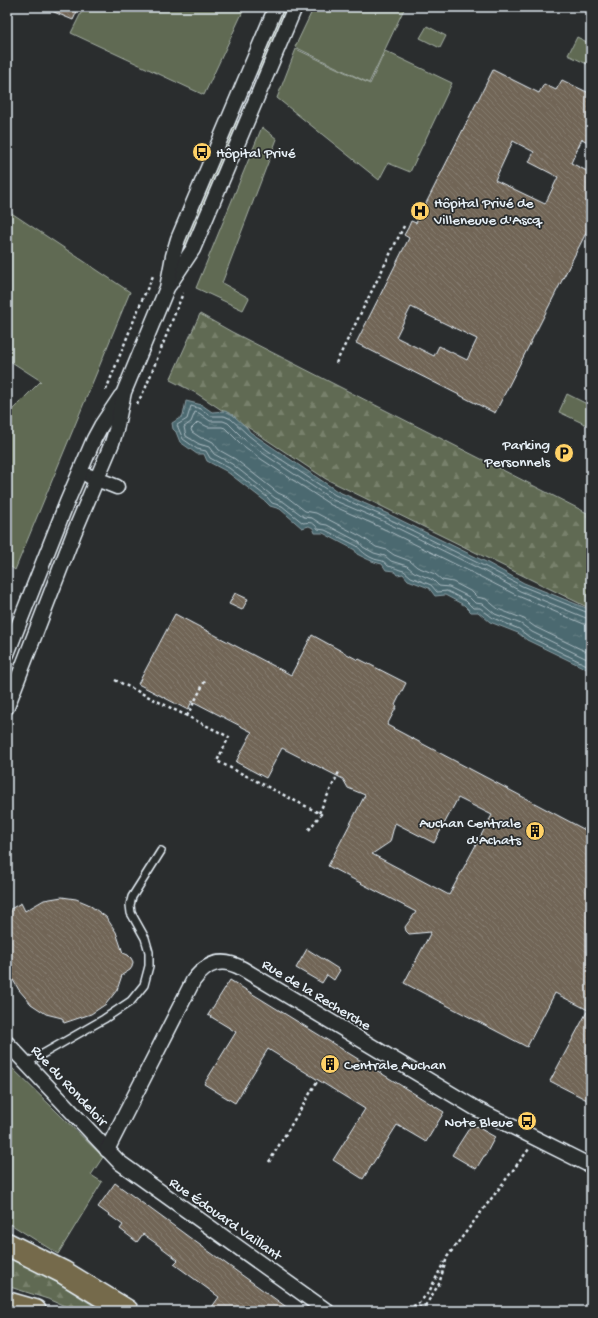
<svg xmlns="http://www.w3.org/2000/svg" width="598" height="1318" font-family="'Gochi Hand',sans-serif">
<style>
.grass{fill:#616b52;stroke:#a4aea5}
.forest{fill:url(#forest-firs);stroke:#a4aea5}
.water{fill:url(#water-ripples);stroke:#8a9fa6}
.lines{fill:none;stroke-linecap:round;stroke-linejoin:round}
.shore{stroke:#aabbc2;stroke-width:1}
.building{fill:url(#building-back-hatch);stroke:#e8f1f8;fill-rule:evenodd}
.service-casing{stroke:#e8f1f8;stroke-width:10}
.minor-casing{stroke:#e8f1f8;stroke-width:17}
.primary-casing{stroke:#e8f1f8;stroke-width:25}
.trunk-casing{stroke:#e8f1f8;stroke-width:25}
.path{stroke:#e8f1f8;stroke-width:2.5;stroke-dasharray:3 3;stroke-linecap:butt}
.service{stroke:#2a2d2e;stroke-width:7}
.minor{stroke:#2a2d2e;stroke-width:14}
.primary{stroke:#756b4b;stroke-width:22}
.trunk{stroke:#756b4b;stroke-width:22}
.labels{text-anchor:middle;stroke-width:3.5;stroke-linejoin:round;paint-order:stroke}
.poi-label{font-size:15px;fill:#e8f1f8;stroke:#2a2d2e;text-anchor:start}
.street-label{font-size:15px;fill:#e8f1f8;stroke:#2a2d2e}
</style>
<defs>
<pattern id="forest-firs" width="22" height="20" patternUnits="userSpaceOnUse"><rect width="22" height="20" fill="#616b52"/><path d="M5 1l3.5 6h-7zM16 11l3.5 6h-7z" fill="#78816c"/></pattern>
<pattern id="water-ripples" width="26" height="14" patternUnits="userSpaceOnUse"><rect width="26" height="14" fill="#4c6970"/><path d="M2 4q2-2 4 0t4 0M15 11q2-2 4 0t4 0" fill="none" stroke="#667f85"/></pattern>
<pattern id="building-back-hatch" width="6" height="6" patternUnits="userSpaceOnUse"><rect width="6" height="6" fill="#716557"/><path d="M-1 5l2 2M0 0l6 6M5-1l2 2" fill="none" stroke="#857c70"/></pattern>
</defs>
<rect width="100%" height="100%" fill="#2a2d2e"/>
<filter id="ink" filterUnits="userSpaceOnUse"><feTurbulence type="fractalNoise" baseFrequency=".025" numOctaves="2"/><feDisplacementMap in="SourceGraphic" scale="8" xChannelSelector="R" yChannelSelector="G"/><feConvolveMatrix kernelMatrix="1 2 1 2 8 2 1 2 1" color-interpolation-filters="sRGB"/></filter>
<g filter="url(#ink)">
<g class="grass">
<polygon points="84,7 245,7 204,95 71,33"/>
<polygon points="280,7 292,7 262,76 252,72"/>
<polygon points="314,7 405,7 369,83 295,47"/>
<polygon points="427,26 446,36 440,48 420,38"/>
<polygon points="577,37 591,44 591,56 587,64 568,55"/>
<polygon points="296,49 370,84 385,51 452,83 410,172 388,163 379,180 277,98"/>
<polygon points="232,119 242,123 193,240 181,257 177,257"/>
<polygon points="262,127 277,139 222,283 249,298 243,310 196,288"/>
<polygon points="7,210 130,292 15,570 7,564 7,415 41,381 7,359 7,332 9,329 7,328"/>
<polygon points="567,394 591,406 591,427 559,412"/>
<polygon points="7,1063 103,1157 91,1175 102,1182 58,1254 7,1222"/>
</g>
<g class="forest">
<polygon points="200,314 232,332 591,515 591,609 326,479 196,393 170,380"/>
<polygon points="7,1257 37,1270 102,1311 76,1311 51,1300 7,1286"/>
</g>
<path class="water" d="M186,401L202,405L212,412L225,411L233,415L248,429L250,432L337,491L386,513L486,562L524,583L591,610V671L527,640L518,633L490,622L478,612H471L464,605L445,595L435,596L429,588L408,580L403,574L397,575L394,571L386,570L382,564C372,562 365,558 357,554L355,550L323,533H315L313,528L309,526L302,528L280,509L270,506L265,501L226,471L207,461L204,454H197L180,442L176,432L173,429L172,423L183,416Z"/>
<g class="lines">
<g class="shore">
<path d="M591,614L522,586L484,566L385,517L335,495L267,450L248,435L231,419L224,416H211L201,409L191,406L187,419L177,425L183,439L197,449L206,451L210,458L229,468L267,497L272,503L282,506L303,523C310,522 314,522 318,529L325,530L357,546C360,550 367,556 372,558C380,562 382,558 388,566C395,567 398,570 404,571L411,577L431,585L437,592L447,591L466,601L473,608H480L493,618L519,629L529,637L591,667"/>
<polyline points="591,619 586,618 520,591 482,570 383,521 333,500 264,454 244,439 228,423 223,421 210,421 199,413 195,412 191,422 184,427 186,436 199,444 209,447 214,454 232,464 275,498 284,502 304,517 312,518 321,524 327,525 359,542 363,547 374,553 385,556 391,561 407,566 414,572 433,580 439,586 449,587 469,597 475,603 483,604 495,614 521,624 532,632 591,661"/>
<polyline points="591,625 584,624 518,596 479,576 380,527 331,505 261,459 241,444 225,428 222,427 208,427 198,422 191,429 192,432 201,438 207,439 213,442 219,450 235,459 278,493 287,497 305,511 316,513 362,537 376,547 387,550 394,555 410,561 417,567 435,574 442,580 453,582 472,592 477,597 486,599 498,609 524,619 535,627 591,654"/>
</g>
</g>
<g class="building">
<polygon points="42,7 79,7 73,20"/>
<path d="M493,70L539,93L544,84L556,90L562,80L591,94V144L582,139L571,163L591,173V223L495,413L356,343L409,238L404,235L408,228L411,221L416,223ZM513,141L534,152L529,162L558,177L545,204L495,180ZM411,307L477,339L467,360L439,346L434,356L396,337Z"/>
<polygon points="235,593 248,599 242,610 229,604"/>
<path d="M175,614L291,675L312,635L358,660L359,659L406,683L395,705L397,706L387,725L591,833V1102L550,1081L588,1010L555,993L527,1047L404,983L431,932L409,934L406,931L405,927L416,912L328,866L365,795L348,788L343,779L282,748L266,778L236,762L252,732L192,701L188,710L138,684ZM458,798L492,815L449,895L372,854L390,842L395,823L434,843Z"/>
<polygon points="62,897 76,899 88,904 106,917 116,932 123,953 128,955 131,958 133,962 132,967 130,970 122,975 117,990 106,1004 91,1014 64,1023 62,1018 46,1014 31,1004 19,990 13,980 7,983 7,911 21,903 25,911 44,900"/>
<polygon points="307,949 340,970 334,980 327,975 322,983 296,968"/>
<polygon points="230,980 444,1112 426,1142 397,1125 363,1179 333,1160 365,1109 268,1049 235,1103 204,1084 236,1032 208,1015"/>
<polygon points="472,1124 495,1137 485,1156 484,1156 476,1169 452,1155"/>
<polygon points="115,1183 193,1240 292,1311 209,1311 219,1297 174,1264 178,1260 161,1247 143,1234 137,1242 120,1229 123,1225 98,1207"/>
</g>
<g class="lines">
<defs>
<polyline id="service" points="27,1063 104,1019 131,1001 144,985 149,966 149,952 145,938 131,913 130,905 132,897 161,851"/>
<g id="minor">
<polyline points="169,285 193,249 295,7"/>
<polyline points="89,476 117,487"/>
<polyline points="7,654 67,502 94,439 101,426 121,396"/>
<polyline points="7,707 74,533 112,443 116,430 124,392 167,288 173,256 178,239 276,7"/>
<polyline points="7,1043 119,1162 327,1311"/>
<path d="M107,1150L193,981C207,962 222,957 243,969L475,1108L591,1166"/>
</g>
<polyline id="primary" points="7,1244 63,1272 127,1311"/>
<polyline id="trunk" points="7,1303 35,1311"/>
</defs>
<use href="#service" class="service-casing"/>
<use href="#minor" class="minor-casing"/>
<use href="#primary" class="primary-casing"/>
<use href="#trunk" class="trunk-casing"/>
<g class="path">
<polyline points="336,363 405,224"/>
<polyline points="106,390 142,300 153,276"/>
<polyline points="137,404 146,387 183,293"/>
<polyline points="115,680 229,737 217,761 321,814 308,831"/>
<polyline points="187,716 205,681"/>
<polyline points="319,813 340,770"/>
<polyline points="269,1162 318,1080"/>
<polyline points="402,1311 418,1304 429,1292 444,1262"/>
<polyline points="413,1311 425,1305"/>
<polyline points="422,1311 439,1284 447,1257 529,1149"/>
</g>
<use href="#service" class="service"/>
<use href="#minor" class="minor"/>
<use href="#primary" class="primary"/>
<use href="#trunk" class="trunk"/>
</g>
</g>
<defs>
<symbol id="bus-disc" viewBox="-11 -11 22 22"><circle r="9.5" fill="#ffd166" stroke="#2a2d2e"/><path d="M-5-6H5V4H4V6H2V4H-2V6H-4V4H-5ZM-3.5-4V0h7V-4ZM-3.5 1.2v1.5H-2V1.2ZM2 1.2v1.5H3.5V1.2Z" fill="#111"/></symbol>
<symbol id="hospital-disc" viewBox="-11 -11 22 22"><circle r="9.5" fill="#ffd166" stroke="#2a2d2e"/><path d="M-5-5h3v3.5h4V-5h3V5h-3V1.5h-4V5h-3Z" fill="#111"/></symbol>
<symbol id="parking-disc" viewBox="-11 -11 22 22"><circle r="9.5" fill="#ffd166" stroke="#2a2d2e"/><path d="M-3.5-5.5H1a3.5 3.5 0 0 1 0 7H-1V5.5H-3.5ZM-1-3.4V-.6H.8a1.4 1.4 0 0 0 0-2.8Z" fill="#111"/></symbol>
<symbol id="building-disc" viewBox="-11 -11 22 22"><circle r="9.5" fill="#ffd166" stroke="#2a2d2e"/><path d="M-4-6H4V6H1V3H-1V6H-4ZM-2.5-4.3h1.7v1.8h-1.7ZM.8-4.3h1.7v1.8H.8ZM-2.5-1h1.7V.8h-1.7ZM.8-1h1.7V.8H.8Z" fill="#111"/></symbol>
</defs>
<g fill-rule="evenodd">
<use href="#bus-disc" x="191" y="141" width="22" height="22"/>
<use href="#hospital-disc" x="409" y="200" width="22" height="22"/>
<use href="#parking-disc" x="553" y="442" width="22" height="22"/>
<use href="#building-disc" x="524" y="820" width="22" height="22"/>
<use href="#building-disc" x="319" y="1053" width="22" height="22"/>
<use href="#bus-disc" x="516" y="1110" width="22" height="22"/>
</g>
<g class="labels">
<g class="poi-label">
<text x="216" y="157">Hôpital Privé</text>
<text x="434" y="207">Hôpital Privé de<tspan x="434" dy="17">Villeneuve d'Ascq</tspan></text>
<text x="550" y="449" text-anchor="end">Parking<tspan x="550" dy="17">Personnels</tspan></text>
<text x="521" y="827" text-anchor="end">Auchan Centrale<tspan x="521" dy="17">d'Achats</tspan></text>
<text x="344" y="1069">Centrale Auchan</text>
<text x="513" y="1126" text-anchor="end">Note Bleue</text>
</g>
<g class="street-label">
<text transform="translate(317 994) rotate(31)" y="5">Rue de la Recherche</text>
<text transform="translate(70 1085) rotate(47)" y="5">Rue du Rondeloir</text>
<text transform="translate(226 1218) rotate(35)" y="5">Rue Édouard Vaillant</text>
</g>
</g>
<rect width="598" height="1318" fill="none" stroke="#2a2d2e" stroke-width="24"/>
<rect x="12" y="12" width="574" height="1294" fill="none" stroke="#e8f1f8" stroke-width="1.5" filter="url(#ink)"/>
</svg>
